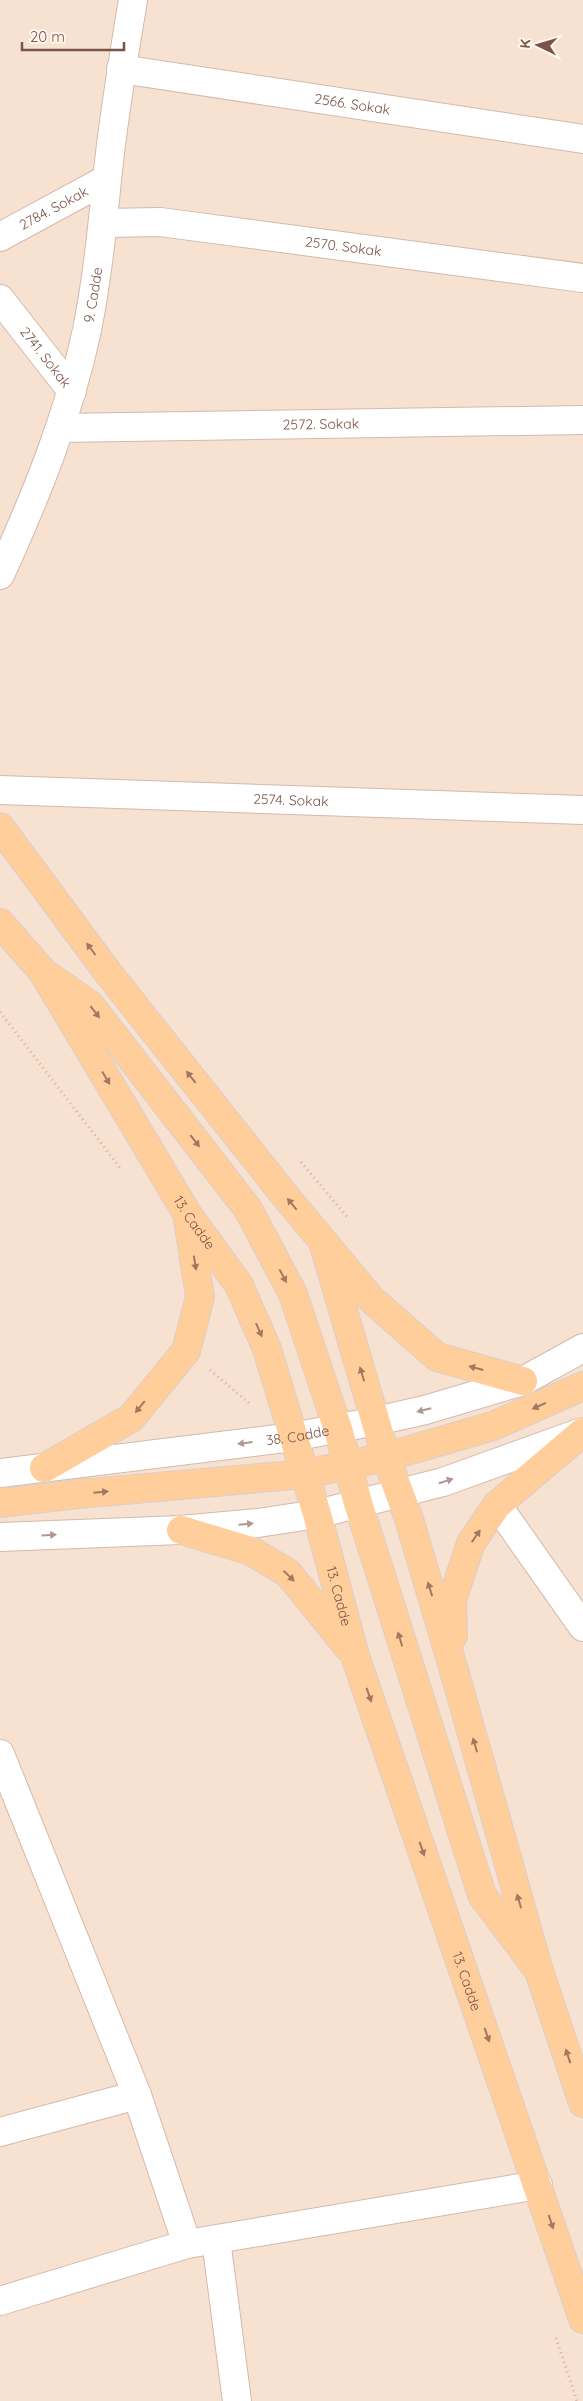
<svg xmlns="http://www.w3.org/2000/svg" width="583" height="2401" font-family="Quicksand,sans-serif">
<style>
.residential{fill:#f7e2d2}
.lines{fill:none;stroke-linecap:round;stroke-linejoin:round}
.minor-casing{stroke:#d4b9ac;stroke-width:30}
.major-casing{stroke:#dacfcb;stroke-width:30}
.path{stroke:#dcad9c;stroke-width:3;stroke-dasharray:1 4;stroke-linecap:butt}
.minor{stroke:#fff;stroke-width:28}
.major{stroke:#ffce9b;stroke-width:28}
.oneway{fill:#a37860}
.oneway2{fill:#b09891}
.labels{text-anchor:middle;stroke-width:4;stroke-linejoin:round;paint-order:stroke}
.street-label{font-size:14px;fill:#7b5347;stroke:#fff6ed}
</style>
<rect width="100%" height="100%" fill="#fff1e5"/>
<rect class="residential" x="0" y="0" width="583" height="2401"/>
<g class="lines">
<defs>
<g id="minor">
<path id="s1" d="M121,69L583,139"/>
<path id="s2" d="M103,223L160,222L583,278"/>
<path id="s3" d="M0,237L107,179"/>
<path id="s4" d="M0,299L72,391"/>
<path id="s5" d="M60,428L583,420"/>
<path id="s6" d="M0,575C36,496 69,415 87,330C97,280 102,230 107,180C113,119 123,60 133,0"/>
<path id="s7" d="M0,790L583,810"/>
<path id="s8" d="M0,1473L293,1437L376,1421L425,1410L523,1381L583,1348"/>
<polyline points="497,1505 583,1627"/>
<polyline points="0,1537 181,1530 258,1523 317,1514 443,1482 582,1432"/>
<polyline points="0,1754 137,2095 187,2244 538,2185"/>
<polyline points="0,2132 137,2095"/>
<polyline points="216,2240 237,2401"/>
<polyline points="0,2301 187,2244"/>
</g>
<g id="major">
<polyline points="0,827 109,974 286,1197 371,1299 437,1357 523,1381"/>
<path id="s9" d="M0,923L43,972L188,1215L239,1285L267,1349L317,1514L355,1656L583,2319"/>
<polyline points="50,977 90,1005 248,1209 293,1294 338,1429 358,1503 482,1895 539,1971"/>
<polyline points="323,1242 386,1457 409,1519 453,1667 539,1971 583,2103"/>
<polyline points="44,1468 131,1418 186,1351 200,1297 188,1219"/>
<polyline points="0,1503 78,1494 305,1474 386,1457 493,1426 583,1386"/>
<polyline points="181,1530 251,1551 288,1573 348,1647"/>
<polyline points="453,1636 452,1600 471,1543 497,1505 583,1432"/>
</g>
</defs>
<use href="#minor" class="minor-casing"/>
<use href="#major" class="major-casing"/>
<g class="path">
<polyline points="0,1012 121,1169"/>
<polyline points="301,1162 347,1217"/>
<polyline points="210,1370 249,1403"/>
<polyline points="556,2338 577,2401"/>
</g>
<use href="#minor" class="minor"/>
<use href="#major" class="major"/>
</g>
<defs><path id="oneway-solid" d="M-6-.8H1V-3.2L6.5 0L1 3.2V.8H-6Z" transform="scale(1.25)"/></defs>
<g class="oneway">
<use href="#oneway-solid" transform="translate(91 949) rotate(-127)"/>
<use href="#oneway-solid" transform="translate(95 1012) rotate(52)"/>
<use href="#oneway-solid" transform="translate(191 1077) rotate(-128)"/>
<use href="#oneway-solid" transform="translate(106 1078) rotate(59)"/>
<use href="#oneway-solid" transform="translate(195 1141) rotate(52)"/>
<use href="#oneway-solid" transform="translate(292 1204) rotate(-129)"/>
<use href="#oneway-solid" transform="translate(195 1263) rotate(81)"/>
<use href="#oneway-solid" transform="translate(283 1276) rotate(62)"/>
<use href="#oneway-solid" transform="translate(259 1330) rotate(66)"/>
<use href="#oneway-solid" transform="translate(476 1368) rotate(-165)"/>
<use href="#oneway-solid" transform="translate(362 1374) rotate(-107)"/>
<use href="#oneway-solid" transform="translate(539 1406) rotate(156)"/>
<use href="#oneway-solid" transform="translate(140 1407) rotate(129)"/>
<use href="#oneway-solid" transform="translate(101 1492) rotate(-5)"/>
<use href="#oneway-solid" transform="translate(476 1536) rotate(-55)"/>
<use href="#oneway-solid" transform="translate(289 1576) rotate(44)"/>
<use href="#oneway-solid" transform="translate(430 1589) rotate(-107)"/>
<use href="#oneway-solid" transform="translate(400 1639) rotate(-107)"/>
<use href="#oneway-solid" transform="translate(369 1695) rotate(71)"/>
<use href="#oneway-solid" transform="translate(475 1745) rotate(-106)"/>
<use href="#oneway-solid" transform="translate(422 1849) rotate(71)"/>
<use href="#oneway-solid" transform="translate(519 1901) rotate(-106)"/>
<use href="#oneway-solid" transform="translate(487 2035) rotate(71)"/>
<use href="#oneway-solid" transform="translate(568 2056) rotate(-108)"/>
<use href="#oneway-solid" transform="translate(551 2222) rotate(72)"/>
</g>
<g class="oneway2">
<use href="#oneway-solid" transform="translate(424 1410) rotate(166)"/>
<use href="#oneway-solid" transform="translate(245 1443) rotate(173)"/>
<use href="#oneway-solid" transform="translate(446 1481) rotate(-18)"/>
<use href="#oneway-solid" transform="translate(246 1524) rotate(-5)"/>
<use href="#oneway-solid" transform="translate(49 1535) rotate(-3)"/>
</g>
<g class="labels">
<g class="street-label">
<text dy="5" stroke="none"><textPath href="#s1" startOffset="234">2566. Sokak</textPath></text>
<text dy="5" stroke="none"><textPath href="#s3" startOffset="61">2784. Sokak</textPath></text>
<text dy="5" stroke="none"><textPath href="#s2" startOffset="242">2570. Sokak</textPath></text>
<text dy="5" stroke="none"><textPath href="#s6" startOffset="296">9. Cadde</textPath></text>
<text dy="5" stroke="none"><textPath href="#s4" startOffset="74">2741. Sokak</textPath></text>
<text dy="5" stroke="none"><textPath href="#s5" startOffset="261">2572. Sokak</textPath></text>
<text dy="5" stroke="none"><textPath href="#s7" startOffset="291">2574. Sokak</textPath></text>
<text dy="5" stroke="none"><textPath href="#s9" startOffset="358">13. Cadde</textPath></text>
<text dy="5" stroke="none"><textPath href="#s8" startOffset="300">38. Cadde</textPath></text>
<text dy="5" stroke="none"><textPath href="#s9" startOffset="762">13. Cadde</textPath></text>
<text dy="5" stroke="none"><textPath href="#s9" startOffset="1168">13. Cadde</textPath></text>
</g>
</g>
<g transform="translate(538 45) rotate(275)" stroke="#fff6ed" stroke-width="4" paint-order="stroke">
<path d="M0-4L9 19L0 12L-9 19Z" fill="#7b5347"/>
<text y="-8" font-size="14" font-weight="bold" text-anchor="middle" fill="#7b5347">K</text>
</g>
<path d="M22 42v8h102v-8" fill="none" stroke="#7b5347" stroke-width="2.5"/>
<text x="30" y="42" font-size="15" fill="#7b5347" stroke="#fff6ed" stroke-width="4" paint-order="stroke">20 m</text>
</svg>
